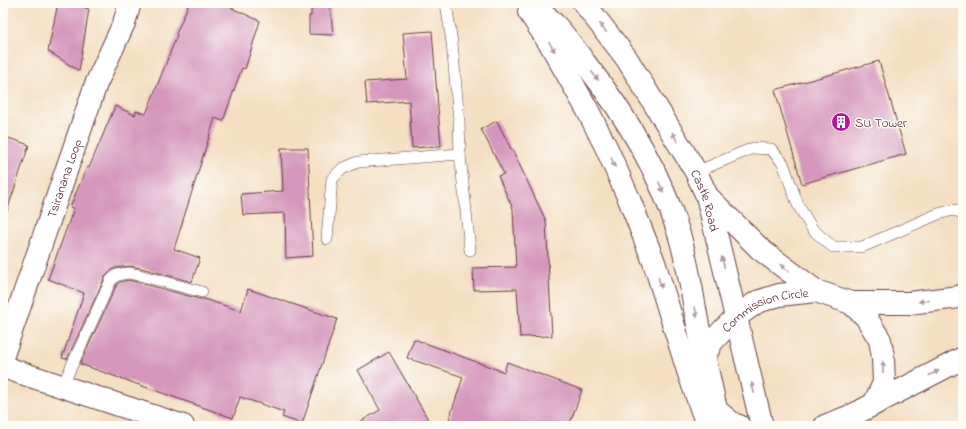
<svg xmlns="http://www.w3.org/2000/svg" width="966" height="429" font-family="'Indie Flower',sans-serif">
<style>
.building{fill:#d496bc}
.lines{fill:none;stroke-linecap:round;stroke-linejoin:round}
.service-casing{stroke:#643c42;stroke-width:12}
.minor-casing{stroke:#643c42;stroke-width:24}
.secondary-casing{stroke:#643c42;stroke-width:24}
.service{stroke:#fff;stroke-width:11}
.minor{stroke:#fff;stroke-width:22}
.secondary{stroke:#fff;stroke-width:22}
.oneway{fill:#ae9aa0}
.labels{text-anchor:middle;stroke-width:3;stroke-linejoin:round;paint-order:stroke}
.poi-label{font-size:13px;fill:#4a1f2b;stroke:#fdfcf7;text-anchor:start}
.street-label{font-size:13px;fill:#4a1f2b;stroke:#fdfcf7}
</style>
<rect width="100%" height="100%" fill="#fdfcf7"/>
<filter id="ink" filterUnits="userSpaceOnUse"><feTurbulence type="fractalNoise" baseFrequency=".025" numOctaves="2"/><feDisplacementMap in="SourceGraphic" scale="8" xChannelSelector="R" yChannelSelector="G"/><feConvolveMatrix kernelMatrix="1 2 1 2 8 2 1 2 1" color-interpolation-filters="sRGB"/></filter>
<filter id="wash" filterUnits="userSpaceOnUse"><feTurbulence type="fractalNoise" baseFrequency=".012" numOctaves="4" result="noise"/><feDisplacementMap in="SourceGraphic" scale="16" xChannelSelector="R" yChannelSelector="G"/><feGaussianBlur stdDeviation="0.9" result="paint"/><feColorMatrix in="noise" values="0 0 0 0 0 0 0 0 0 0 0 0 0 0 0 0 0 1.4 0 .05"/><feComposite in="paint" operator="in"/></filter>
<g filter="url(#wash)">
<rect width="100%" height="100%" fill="#f4dfc2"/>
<g id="blocks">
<g class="building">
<polygon points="58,3 67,3 89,9 79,71 48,51"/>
<polygon points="189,3 221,3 260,21 245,69 242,68 223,121 215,118 174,249 200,258 192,282 141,268 129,266 116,268 113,269 105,277 67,359 62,358 84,293 48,279 74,208 70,207 87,167 89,168 115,106 135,115 136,111 146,114 177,35 176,34"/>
<polygon points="311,3 330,3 333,35 309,34 309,16 311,16"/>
<polygon points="432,31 441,146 412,148 409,101 367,104 365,82 407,79 403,33"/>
<polygon points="879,61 906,154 802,184 775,90"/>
<polygon points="497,121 511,149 512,149 546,221 552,336 520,337 517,289 474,290 473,268 516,267 513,209 498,176 504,174 481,129"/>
<polygon points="3,136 29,145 6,214 3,213"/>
<polygon points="281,148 308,148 313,256 286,258 285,213 243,215 241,194 283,191"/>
<polygon points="128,280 137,282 200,299 204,299 241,311 248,289 337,319 302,424 282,417 284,412 240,397 233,418 80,364 117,284 120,282"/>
<polygon points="414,339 504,372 507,362 582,390 569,426 447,426 463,377 407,358"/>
<polygon points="389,352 432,426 353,426 380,410 358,370"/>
</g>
</g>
</g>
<g filter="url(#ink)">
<use href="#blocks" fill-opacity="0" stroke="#643c42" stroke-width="1"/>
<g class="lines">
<defs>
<g id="service">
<polyline points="446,3 452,43 459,121 460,154 470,250"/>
<polyline points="696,172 753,148 771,149 783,163 798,205 813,230 833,247 862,247 938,214 954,210 963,213"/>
<polyline points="327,239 332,179 342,169 358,162 460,154"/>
<polyline points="62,387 111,280 117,275 128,273 139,275 202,292"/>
</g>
<g id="minor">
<path id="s1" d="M3,355L96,84L124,23L130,3"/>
<polyline points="3,367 183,426"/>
</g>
<g id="secondary">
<path d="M534,3C541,11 549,19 557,27C567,38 576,51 585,63C624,113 659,169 678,231C688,261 692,294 698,325C705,359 712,393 720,426"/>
<path id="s2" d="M584,3L627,59L696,172L707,196L762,426"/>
<polyline points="529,12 552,47 587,109 607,149 629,199 654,262 688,371 707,425"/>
<polyline points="707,196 761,250 816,291"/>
<polyline points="851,303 909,303 959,297 963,295"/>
<path id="s3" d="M704,357L712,342L723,330L736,317L757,302L779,295L816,291L851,303L866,317L880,340L883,357L884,383L874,404"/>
<polyline points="716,410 733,424 739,426"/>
<polyline points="825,426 853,415 963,358"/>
</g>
</defs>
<use href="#service" class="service-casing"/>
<use href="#minor" class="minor-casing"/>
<use href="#secondary" class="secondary-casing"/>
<use href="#service" class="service"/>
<use href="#minor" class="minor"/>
<use href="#secondary" class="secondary"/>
</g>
<defs><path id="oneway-solid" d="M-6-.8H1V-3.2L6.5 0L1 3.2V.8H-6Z"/></defs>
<g class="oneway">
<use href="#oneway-solid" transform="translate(603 28) rotate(-127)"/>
<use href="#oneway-solid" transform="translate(552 47) rotate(59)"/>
<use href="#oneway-solid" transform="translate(595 76) rotate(52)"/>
<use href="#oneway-solid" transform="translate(675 137) rotate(-121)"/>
<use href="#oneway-solid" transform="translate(613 162) rotate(66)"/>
<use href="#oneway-solid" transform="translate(661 187) rotate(66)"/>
<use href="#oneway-solid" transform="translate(723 262) rotate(-104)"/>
<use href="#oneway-solid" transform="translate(785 268) rotate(-143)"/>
<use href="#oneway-solid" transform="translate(660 283) rotate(73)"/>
<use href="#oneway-solid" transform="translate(924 301) rotate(173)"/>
<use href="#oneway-solid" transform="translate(696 312) rotate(79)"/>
<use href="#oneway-solid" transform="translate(883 367) rotate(-92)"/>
<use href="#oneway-solid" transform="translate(934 373) rotate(-27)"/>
<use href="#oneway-solid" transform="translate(753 388) rotate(-103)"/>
</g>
</g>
<defs>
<symbol id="building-disc" viewBox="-11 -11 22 22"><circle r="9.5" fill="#b5179e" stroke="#fdfcf7"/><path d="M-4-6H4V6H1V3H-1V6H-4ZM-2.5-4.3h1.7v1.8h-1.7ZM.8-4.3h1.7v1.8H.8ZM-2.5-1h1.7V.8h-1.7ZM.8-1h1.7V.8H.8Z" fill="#fff"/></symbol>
</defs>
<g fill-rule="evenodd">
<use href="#building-disc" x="830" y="111" width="22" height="22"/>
</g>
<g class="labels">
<g class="poi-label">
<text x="855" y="127">SU Tower</text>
</g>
<g class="street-label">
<text dy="5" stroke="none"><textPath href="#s1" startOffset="187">Tsiranana Loop</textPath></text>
<text dy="5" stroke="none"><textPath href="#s2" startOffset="233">Castle Road</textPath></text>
<text dy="5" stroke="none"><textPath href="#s3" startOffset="82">Commission Circle</textPath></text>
</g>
</g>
<rect width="966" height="429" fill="none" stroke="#fdfcf7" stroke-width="16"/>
</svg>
